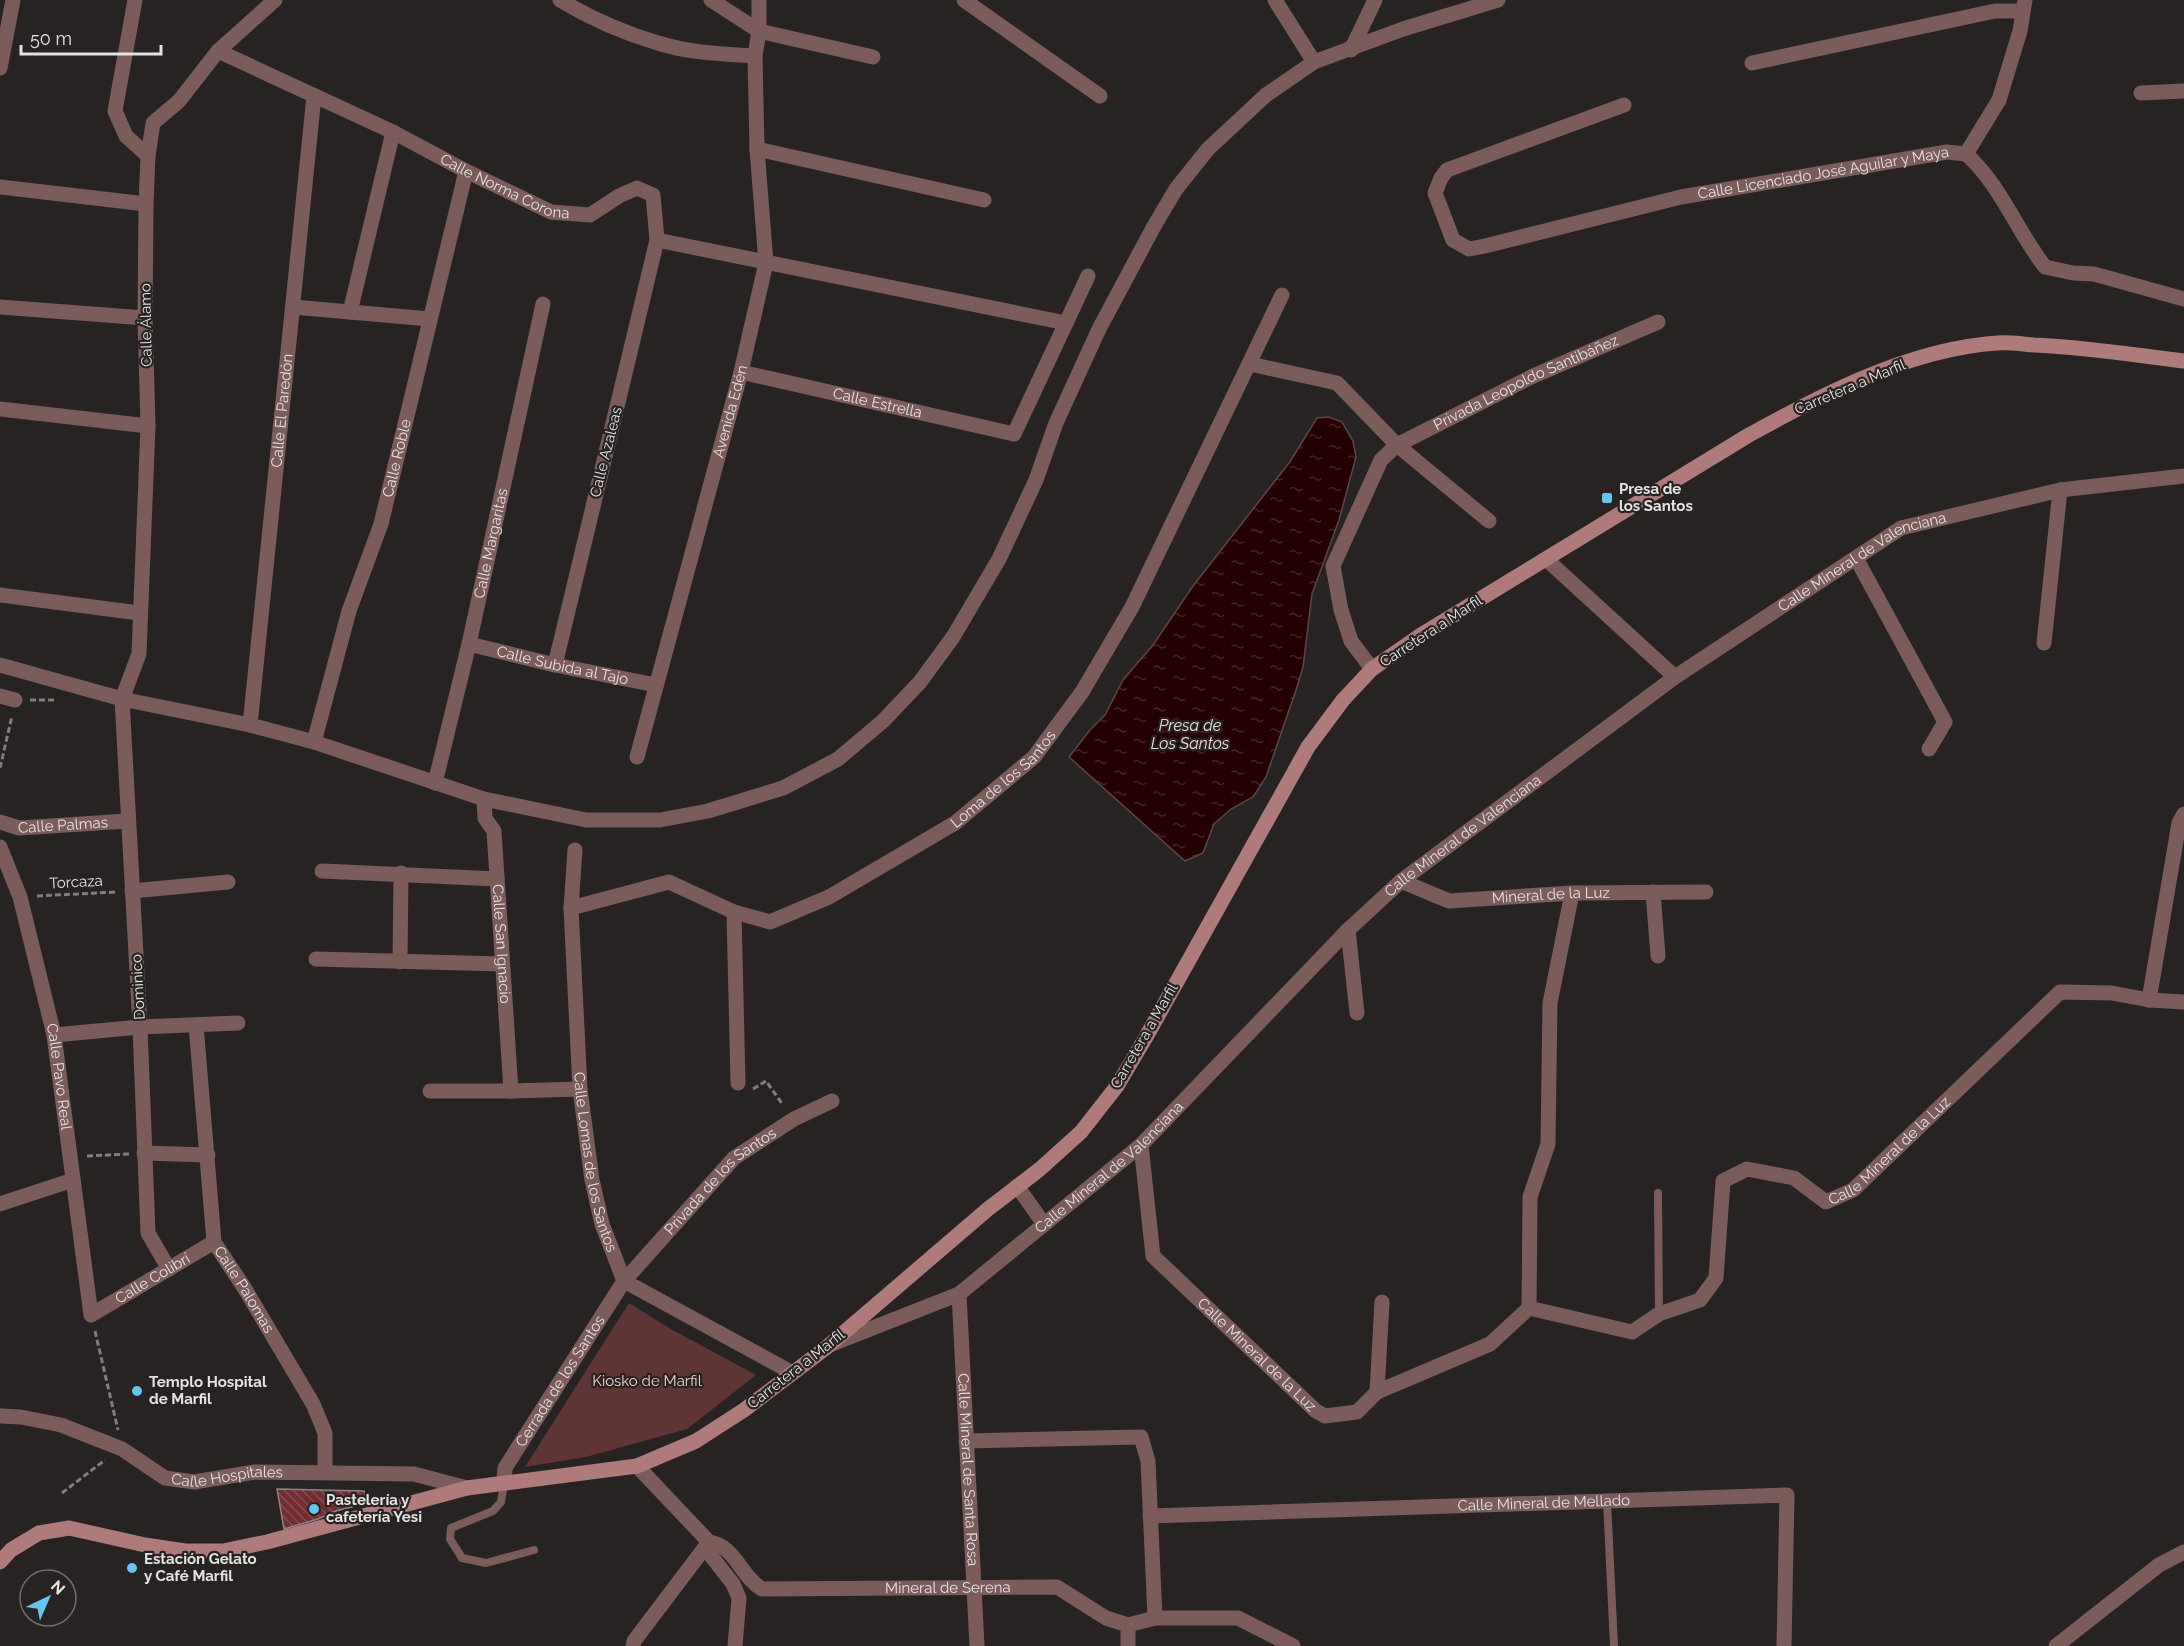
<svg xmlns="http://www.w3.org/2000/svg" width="2184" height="1646" font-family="Raleway,sans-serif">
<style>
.green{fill:#5f3536}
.water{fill:url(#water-ripples);stroke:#5f4445;stroke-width:1.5}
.building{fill:url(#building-back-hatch);stroke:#8b8686;stroke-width:1.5}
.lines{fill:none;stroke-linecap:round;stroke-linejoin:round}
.path{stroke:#827e7e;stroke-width:3;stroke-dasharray:6 3;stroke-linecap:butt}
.service{stroke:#7c5b5b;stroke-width:8}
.minor{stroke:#7c5b5b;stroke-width:15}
.tertiary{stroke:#7c5b5b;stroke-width:15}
.secondary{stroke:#ae7a7a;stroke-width:15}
.poi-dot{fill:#65c5ee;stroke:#272323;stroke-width:2}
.labels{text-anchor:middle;stroke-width:4.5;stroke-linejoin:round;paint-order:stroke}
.street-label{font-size:15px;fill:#e5e2e2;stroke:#272323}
.poi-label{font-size:15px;font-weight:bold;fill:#e5e2e2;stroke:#272323;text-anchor:start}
.park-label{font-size:15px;fill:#f8cccb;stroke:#272323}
.water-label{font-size:16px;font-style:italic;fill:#f2dbdb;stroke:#272323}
</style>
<defs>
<pattern id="water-ripples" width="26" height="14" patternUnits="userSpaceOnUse" patternTransform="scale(1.5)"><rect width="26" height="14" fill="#250002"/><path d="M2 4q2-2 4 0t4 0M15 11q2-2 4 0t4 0" fill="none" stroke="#442527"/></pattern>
<pattern id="building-back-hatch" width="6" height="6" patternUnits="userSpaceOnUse" patternTransform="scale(1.5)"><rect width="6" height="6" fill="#712d31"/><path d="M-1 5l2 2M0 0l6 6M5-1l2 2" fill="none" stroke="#854b4f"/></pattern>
</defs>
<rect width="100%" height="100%" fill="#272323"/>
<polygon class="green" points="629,1303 669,1328 756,1375 687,1429 586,1457 525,1467"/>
<polygon class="water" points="1329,417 1342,422 1353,441 1356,457 1339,520 1312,594 1303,667 1296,690 1266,777 1253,797 1231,809 1214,824 1203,853 1185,861 1069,757 1090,730 1105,715 1123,680 1153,645 1193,586 1289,463 1317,418"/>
<polygon class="building" points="277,1489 364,1491 367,1503 336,1511 318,1519 284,1529"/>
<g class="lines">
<g class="path">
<polyline points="30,700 57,700"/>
<polyline points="0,768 12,716"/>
<polyline points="37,896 117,892"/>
<polyline points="753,1089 766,1081 783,1105"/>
<polyline points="87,1156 129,1154"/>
<polyline points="95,1331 118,1430"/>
<polyline points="62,1493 105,1460"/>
</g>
<g class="service">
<polyline points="1658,1193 1659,1314"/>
<polyline points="504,1483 501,1502 493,1511 451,1528 450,1539 462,1558 486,1563 534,1550"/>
<polyline points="1607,1501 1614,1646"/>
</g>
<g class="minor">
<polyline points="135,0 115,111 126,136 148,156"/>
<path d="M560,0C590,18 624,33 658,43C689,53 723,54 755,56"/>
<polyline points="711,0 759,31 873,57"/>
<polyline points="964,0 1100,96"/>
<polyline points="1275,0 1314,62"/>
<polyline points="1351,50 1375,0"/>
<path id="s1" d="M218,51L393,132L466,171L551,212L590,215L619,196L637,188L653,195L657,240L555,665"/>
<polyline points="1752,63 1995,11 2022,11"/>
<polyline points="0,68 13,0"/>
<polyline points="2141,93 2184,91"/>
<path id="s2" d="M1624,105L1447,170L1441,178L1435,193L1453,240L1469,249L1485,246L1681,197L1947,152L1966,154"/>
<polyline points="757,149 984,200"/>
<path d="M1966,154C2000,184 2017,231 2045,267L2073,273L2094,274L2184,299"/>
<polyline points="1966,154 1999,100 2020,31 2025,0"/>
<polyline points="0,187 146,204"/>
<polyline points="657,240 1066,323"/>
<polyline points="0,307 145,318"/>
<polyline points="293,307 430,319"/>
<polyline points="350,312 393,132"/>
<polyline points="1250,364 1337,383 1397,445 1489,521"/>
<path id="s3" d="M741,372L1014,434L1088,276"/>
<polyline points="0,409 148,426"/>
<polyline points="1856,558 1945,722 1929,749"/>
<polyline points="1546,559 1675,677"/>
<polyline points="0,595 139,613"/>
<polyline points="2044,643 2060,490"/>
<path id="s4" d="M469,644L555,665L656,685"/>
<path id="s5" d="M1372,669L1351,641L1341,610L1333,566L1381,460L1397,445L1531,377L1658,322"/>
<polyline points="0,696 15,700"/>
<path id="s6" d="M250,725L314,96"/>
<path id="s7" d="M314,742L349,611L381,524L466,171"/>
<path id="s8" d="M637,757L741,372L766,263L757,149L755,56L759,31V0"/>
<path id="s9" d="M435,783L469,644L543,304"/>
<path id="s10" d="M484,799L485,818L494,831L511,1091"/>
<path id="s11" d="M0,822L19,828L128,821"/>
<path id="s12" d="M0,847L20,897L54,1035L91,1315L214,1242"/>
<path id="s13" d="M575,850L571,908L580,1089L592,1180L602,1224L624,1281L791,1372"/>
<polyline points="322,871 497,879"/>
<path id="s14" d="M1401,881L1449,901L1572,893L1706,892"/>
<polyline points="132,891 228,882"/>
<polyline points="1653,892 1658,956"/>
<path id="s15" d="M571,908L669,882L734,912L770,922L829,897L955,823L1034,757L1082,692L1132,607L1282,295"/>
<polyline points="734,912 738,1083"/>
<polyline points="1348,930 1357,1013"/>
<polyline points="316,959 502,964"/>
<polyline points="400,962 401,873"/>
<polyline points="2149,1000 2179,823 2184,814"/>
<path id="s16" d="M196,1025L214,1242L245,1289L313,1404L325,1433V1472"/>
<polyline points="54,1035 140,1027 238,1023"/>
<polyline points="430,1091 511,1091 580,1089"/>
<path id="s17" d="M1141,1145L1153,1256L1316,1411L1325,1416L1357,1412L1377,1392L1490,1344L1529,1308L1632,1332L1659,1314L1700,1300L1716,1278L1723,1181L1747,1169L1794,1178L1826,1202L1853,1190L2060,992L2112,993L2149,1000L2184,1002"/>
<polyline points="144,1153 208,1155"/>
<polyline points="1017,1186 1044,1224"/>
<polyline points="0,1204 73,1180"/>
<polyline points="169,1269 148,1233 140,1027 122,699 139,654 148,426 145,318 146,204 148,156 153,123 179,101 218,51 275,0"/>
<path id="s18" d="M959,1294L977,1646"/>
<polyline points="1529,1308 1530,1197 1548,1144 1550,1003 1572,893"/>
<path id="s19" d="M832,1344L959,1294L1141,1145L1348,930L1401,881L1675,677L1901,528L2060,490L2184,476"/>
<polyline points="1377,1392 1382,1302"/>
<path id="s20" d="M0,1416L21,1417L61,1425L122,1449L165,1478L194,1482L255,1472L414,1474L467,1488"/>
<polyline points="966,1441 1141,1437 1148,1461 1155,1618"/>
<path id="s21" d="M637,1466L709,1542C736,1546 740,1576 762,1589L1057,1587L1106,1618L1128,1625L1155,1618H1238L1293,1646"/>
<path id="s22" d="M504,1483L505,1468L624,1281L734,1158L794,1119L832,1101"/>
<path id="s23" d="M1150,1516L1787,1495L1784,1646"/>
<polyline points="705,1548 733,1584 739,1598 735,1646"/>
<polyline points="1128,1625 1128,1646"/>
<polyline points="633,1646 634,1641 709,1542"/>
<polyline points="2056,1646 2159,1565 2184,1552"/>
</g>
<polyline class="tertiary" points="0,665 122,699 250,725 314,742 484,799 586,820 660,820 708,811 783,788 838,759 883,721 920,682 953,637 999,559 1036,480 1056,423 1099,329 1153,228 1176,189 1208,149 1266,95 1314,62 1403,29 1498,0"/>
<path class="secondary" d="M0,1562L11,1550L39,1533L69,1528L145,1545L185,1551H223L267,1542L467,1488L637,1466L696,1441L744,1410L827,1347L988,1209L1040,1169L1081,1132L1117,1086L1146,1037L1308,747L1343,700L1372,669L1421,635L1749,435C1823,394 1910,349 1997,343C2009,342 2022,344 2034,345C2084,347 2134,355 2184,361"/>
</g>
<g class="poi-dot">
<rect x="1601" y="492" width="12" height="12" rx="3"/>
<circle cx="137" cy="1391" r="6"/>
<circle cx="314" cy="1509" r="6"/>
<circle cx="132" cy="1568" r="6"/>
</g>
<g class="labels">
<g class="street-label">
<text dy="5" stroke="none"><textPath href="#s2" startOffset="646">Calle Licenciado José Aguilar y Maya</textPath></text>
<text dy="5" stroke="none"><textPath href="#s1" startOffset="318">Calle Norma Corona</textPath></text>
<text transform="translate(146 325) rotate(-91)" y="5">Calle Álamo</text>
<text dy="5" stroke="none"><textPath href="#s5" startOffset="394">Privada Leopoldo Santibáñez</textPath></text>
<text transform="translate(1850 387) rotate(-23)" y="5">Carretera a Marfil</text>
<text dy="5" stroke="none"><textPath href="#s3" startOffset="140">Calle Estrella</textPath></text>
<text dy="5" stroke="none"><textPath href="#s8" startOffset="358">Avenida Edén</textPath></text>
<text dy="5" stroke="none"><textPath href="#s6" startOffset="316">Calle El Paredón</textPath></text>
<text transform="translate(606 452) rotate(-76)" y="5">Calle Azaleas</text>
<text dy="5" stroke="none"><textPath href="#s7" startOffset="296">Calle Roble</textPath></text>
<text dy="5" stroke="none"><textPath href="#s9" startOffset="246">Calle Margaritas</textPath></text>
<text dy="5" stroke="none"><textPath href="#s19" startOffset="1305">Calle Mineral de Valenciana</textPath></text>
<text transform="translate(1431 631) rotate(-33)" y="5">Carretera a Marfil</text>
<text dy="5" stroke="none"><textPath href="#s4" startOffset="96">Calle Subida al Tajo</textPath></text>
<text dy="5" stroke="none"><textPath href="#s15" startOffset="486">Loma de los Santos</textPath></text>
<text dy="5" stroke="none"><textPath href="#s11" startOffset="64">Calle Palmas</textPath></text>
<text dy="5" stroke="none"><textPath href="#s19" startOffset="819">Calle Mineral de Valenciana</textPath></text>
<text transform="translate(76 882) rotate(-3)" y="5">Torcaza</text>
<text dy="5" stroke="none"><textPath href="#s14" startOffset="154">Mineral de la Luz</textPath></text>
<text dy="5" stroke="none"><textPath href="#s10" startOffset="148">Calle San Ignacio</textPath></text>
<text transform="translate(138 987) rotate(-93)" y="5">Dominico</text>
<text transform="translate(1144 1036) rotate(-60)" y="5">Carretera a Marfil</text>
<text dy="5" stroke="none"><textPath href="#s12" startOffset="238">Calle Pavo Real</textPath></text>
<text dy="5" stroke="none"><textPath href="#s17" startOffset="1086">Calle Mineral de la Luz</textPath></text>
<text dy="5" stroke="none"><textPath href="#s13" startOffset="314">Calle Lomas de los Santos</textPath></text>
<text dy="5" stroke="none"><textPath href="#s19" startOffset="333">Calle Mineral de Valenciana</textPath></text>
<text dy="5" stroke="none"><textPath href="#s22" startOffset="376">Privada de los Santos</textPath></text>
<text dy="5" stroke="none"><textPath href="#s12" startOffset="550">Calle Colibrí</textPath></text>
<text dy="5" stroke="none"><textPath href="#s16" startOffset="274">Calle Palomas</textPath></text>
<text dy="5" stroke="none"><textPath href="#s17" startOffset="255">Calle Mineral de la Luz</textPath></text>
<text transform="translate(796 1369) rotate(-38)" y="5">Carretera a Marfil</text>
<text dy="5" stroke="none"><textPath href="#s22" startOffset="118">Cerrada de los Santos</textPath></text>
<text dy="5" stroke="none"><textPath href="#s18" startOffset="176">Calle Mineral de Santa Rosa</textPath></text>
<text dy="5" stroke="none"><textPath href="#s20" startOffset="242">Calle Hospitales</textPath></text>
<text dy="5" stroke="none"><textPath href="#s23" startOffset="394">Calle Mineral de Mellado</textPath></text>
<text dy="5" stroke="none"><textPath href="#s21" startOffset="363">Mineral de Serena</textPath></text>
</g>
<g class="poi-label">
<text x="1619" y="494">Presa de<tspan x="1619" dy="17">los Santos</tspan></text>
<text x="149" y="1387">Templo Hospital<tspan x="149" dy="17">de Marfil</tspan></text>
<text x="326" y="1505">Pastelería y<tspan x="326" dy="17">cafetería Yesi</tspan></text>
<text x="144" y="1564">Estación Gelato<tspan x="144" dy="17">y Café Marfil</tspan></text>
</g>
<g class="park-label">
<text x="647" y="1386">Kiosko de Marfil</text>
</g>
<g class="water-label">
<text x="1190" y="731">Presa de<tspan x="1190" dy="18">Los Santos</tspan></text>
</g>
</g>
<g transform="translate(48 1598) rotate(44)"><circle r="28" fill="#272323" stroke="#736f6f" stroke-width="1.5"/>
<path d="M0-4.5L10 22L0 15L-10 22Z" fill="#65c5ee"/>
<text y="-9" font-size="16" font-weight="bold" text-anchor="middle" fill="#e5e2e2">N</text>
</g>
<path d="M21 45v9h140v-9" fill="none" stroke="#e5e2e2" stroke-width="3"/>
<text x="30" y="45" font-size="18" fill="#e5e2e2" stroke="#272323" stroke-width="4.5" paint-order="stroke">50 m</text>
</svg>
